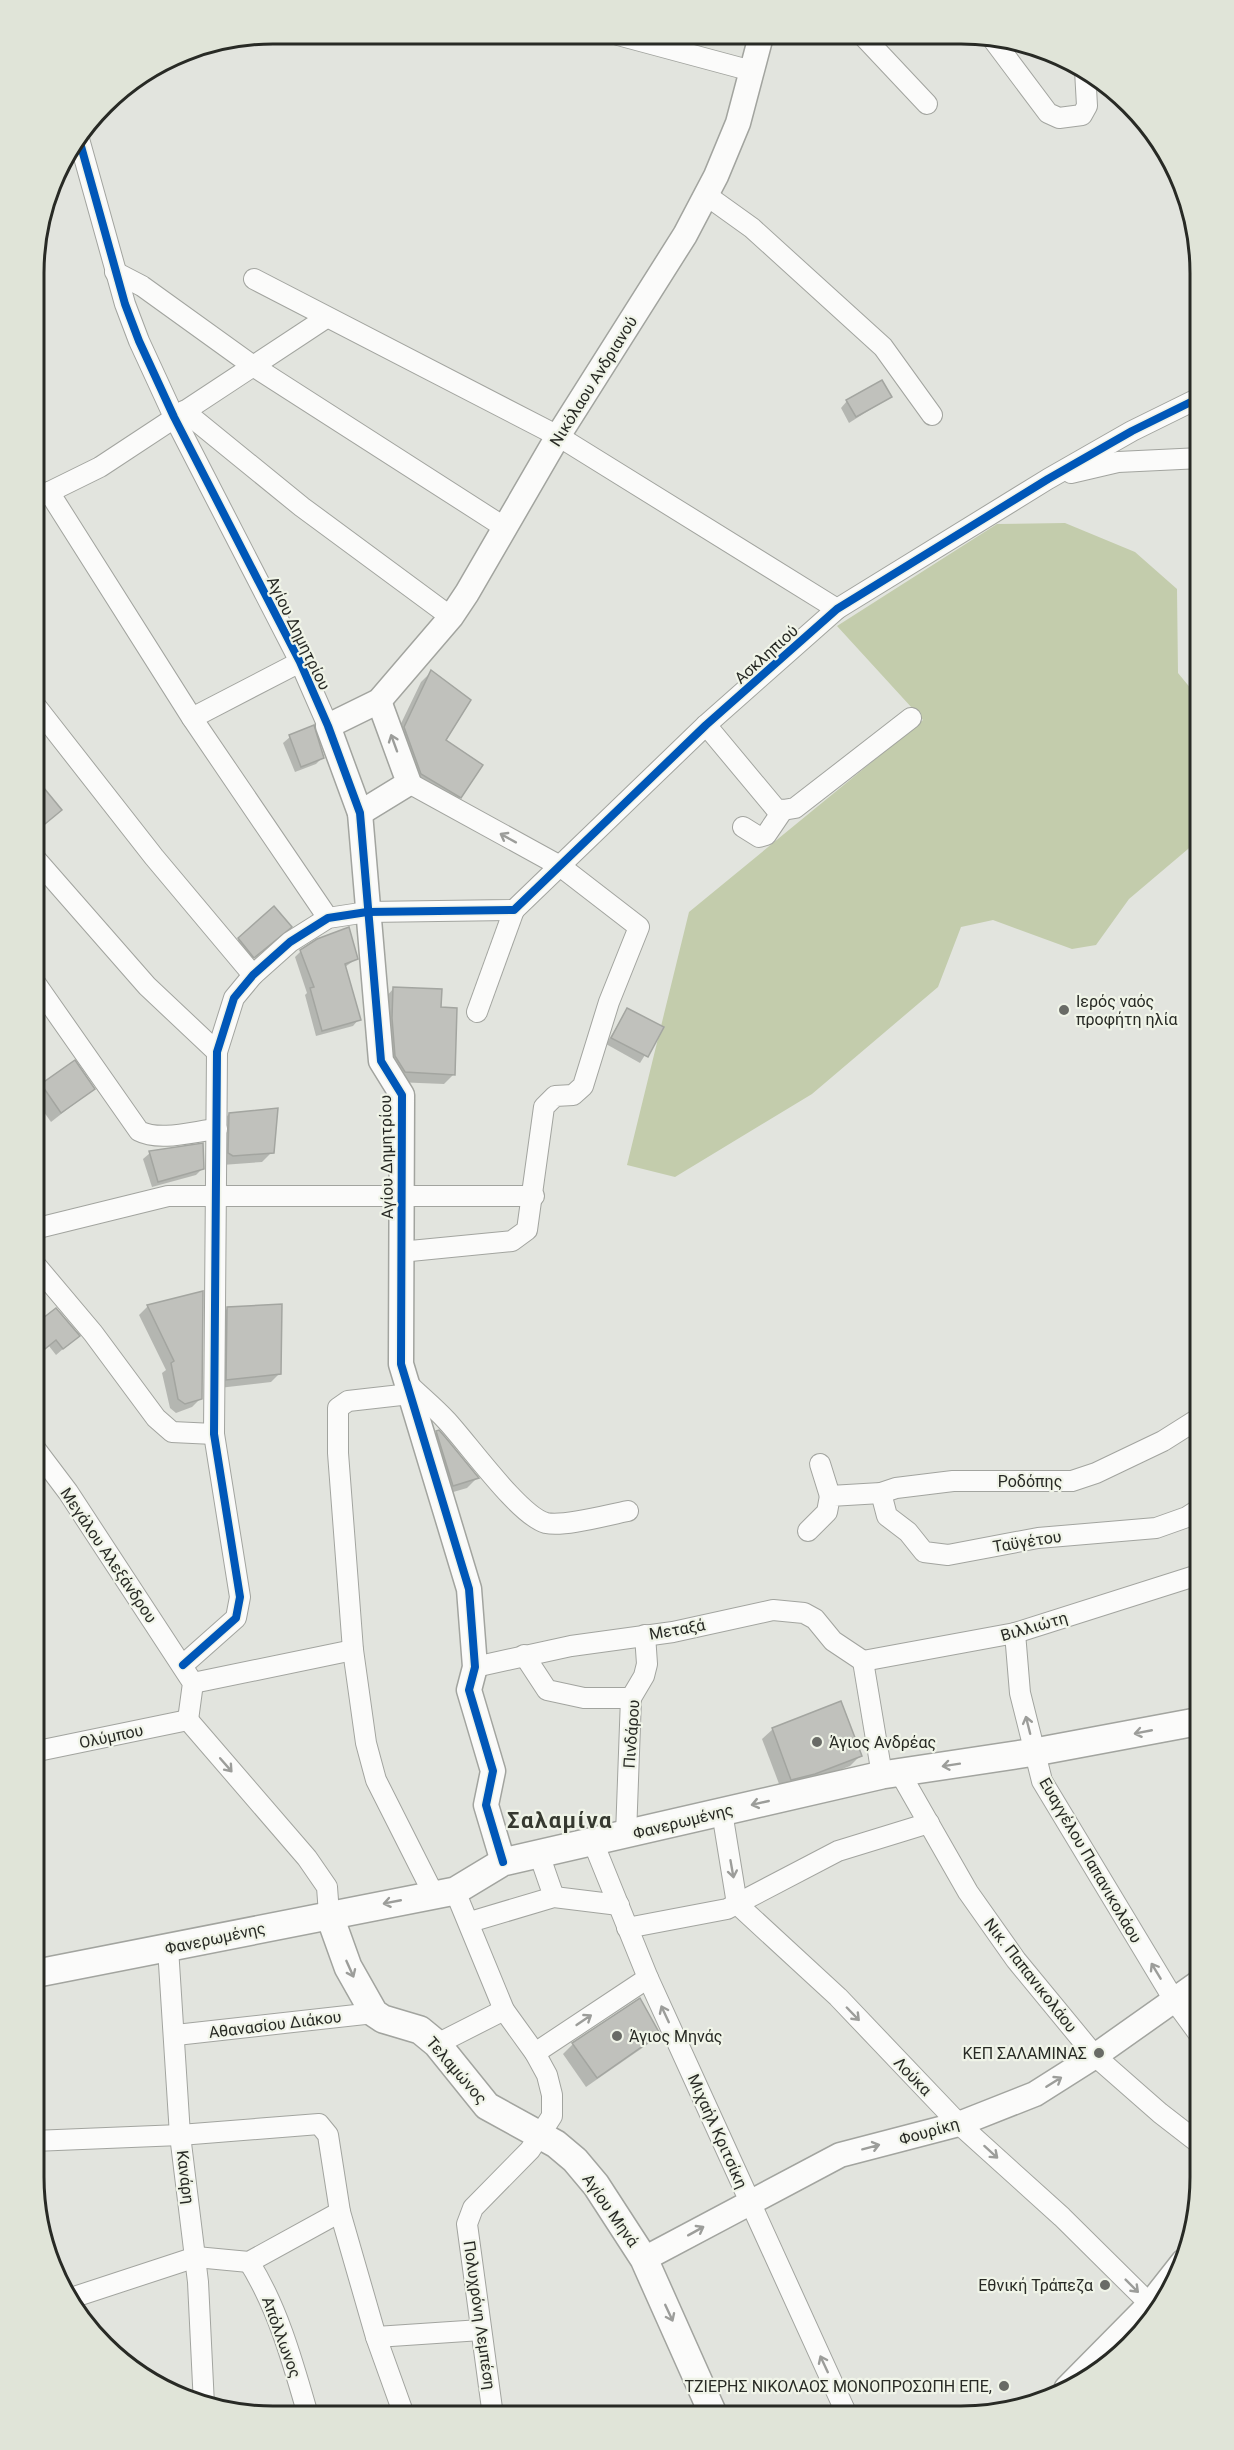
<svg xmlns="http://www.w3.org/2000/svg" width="1234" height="2450" font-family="Roboto,sans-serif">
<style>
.forest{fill:#c3ccac}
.shadow{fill:#0003}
.building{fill:#c0c1bc;stroke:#a3a5a0;stroke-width:1.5}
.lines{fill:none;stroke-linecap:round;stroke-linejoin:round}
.minor-casing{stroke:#a2a49f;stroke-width:22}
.tertiary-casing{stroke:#a2a49f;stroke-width:27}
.secondary-casing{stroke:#a2a49f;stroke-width:30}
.minor{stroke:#fbfbfa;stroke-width:20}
.tertiary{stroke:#fbfbfa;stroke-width:24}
.secondary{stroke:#fbfbfa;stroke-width:27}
.cycleway-casing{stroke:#f0f4e8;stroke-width:11}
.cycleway{stroke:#0057b8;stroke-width:8}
.oneway{stroke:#9c9d9a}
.poi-dot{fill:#696b66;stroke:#f0f4e8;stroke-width:2}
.labels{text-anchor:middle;stroke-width:4.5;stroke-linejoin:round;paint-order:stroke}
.street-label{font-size:16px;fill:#282a25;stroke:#f0f4e8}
.poi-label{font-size:16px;fill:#282a25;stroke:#f0f4e8;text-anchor:start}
.district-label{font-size:22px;font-weight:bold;letter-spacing:1.5px;fill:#363930;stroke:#f0f4e8}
.rim{fill:none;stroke:#282a25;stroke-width:3}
</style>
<rect width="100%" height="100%" fill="#e2e4de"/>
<polygon class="forest" points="1065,523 1135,552 1177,589 1178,673 1201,701 1201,838 1129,899 1096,945 1072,949 993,920 961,927 938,987 812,1094 675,1177 627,1165 689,912 923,720 837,626 997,524"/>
<g class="shadow">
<polygon points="890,397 849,423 841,408 847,401"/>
<polygon points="431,672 444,741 460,797 450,807 413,785 394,738 421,682"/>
<polygon points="290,737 323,757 316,764 295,772 283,743"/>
<polygon points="274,908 284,933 247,963 232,945"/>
<polygon points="301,951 356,959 345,967 359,1019 353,1026 316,1036 305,995 307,993 295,957"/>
<polygon points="394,988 439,1009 454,1074 444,1084 395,1082 384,999"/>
<polygon points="627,1010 662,1028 640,1063 606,1044"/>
<polygon points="42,1085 93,1089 51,1122 34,1098 34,1093"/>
<polygon points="229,1114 272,1152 262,1162 222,1165 219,1125"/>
<polygon points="150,1153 203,1168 196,1175 152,1187 143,1159"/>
<polygon points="280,1305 279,1374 271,1382 219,1388 219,1317 228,1308"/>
<polygon points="148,1306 201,1398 192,1407 176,1413 170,1408 162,1373 166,1370 139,1315"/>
<polygon points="56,1310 78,1336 56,1355 49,1346 37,1354 34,1349 34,1327"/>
<polygon points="437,1432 477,1478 467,1488 443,1495 427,1442"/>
<polygon points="773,1729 860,1756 850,1766 804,1784 781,1789 762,1739"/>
<polygon points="659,2034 648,2044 586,2087 563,2054 573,2044"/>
</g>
<g class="building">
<polygon points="882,380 892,397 856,417 846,400"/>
<polygon points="431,670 471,700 446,740 483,765 461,798 421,774 404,727"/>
<polygon points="314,725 324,758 301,767 289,735"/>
<polygon points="34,776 62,810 34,833"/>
<polygon points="274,906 292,927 254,958 238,938"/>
<polygon points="349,927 358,959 345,964 361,1020 322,1031 310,988 314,987 300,950 317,939"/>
<polygon points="393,987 442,989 441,1007 457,1008 455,1075 405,1072 395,1056 392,1018"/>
<polygon points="627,1008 664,1027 648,1057 611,1038"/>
<polygon points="75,1060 95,1089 61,1113 41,1084"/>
<polygon points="278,1108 274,1153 233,1156 228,1153 229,1113"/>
<polygon points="203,1143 204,1169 158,1182 149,1151"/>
<polygon points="203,1291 202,1399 185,1404 178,1399 171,1363 174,1361 147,1305"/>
<polygon points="282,1304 281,1374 226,1380 227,1307"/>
<polygon points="56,1308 80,1336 63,1349 56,1340 45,1349 34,1335 34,1325"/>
<polygon points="439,1430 446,1438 479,1478 453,1486 436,1431"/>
<polygon points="841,1701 862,1756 815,1774 791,1780 772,1728"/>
<polygon points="640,1998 660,2034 597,2078 572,2043"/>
</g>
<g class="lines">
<defs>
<g id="minor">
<polyline points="618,35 752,71"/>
<polyline points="864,37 927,104"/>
<polyline points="991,37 1048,113 1059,118 1082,115 1087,106 1085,70"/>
<polyline points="79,139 125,304 139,341 174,417 300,662 328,726"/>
<polyline points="706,195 752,228 883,347 932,415"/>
<polyline points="115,272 142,286 253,366 504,527"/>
<polyline points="254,279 558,436 837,609"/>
<polyline points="184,411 302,507 451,617"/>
<polyline points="1071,473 1118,462 1201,458"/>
<polyline points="49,492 192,718 328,918"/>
<polyline points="35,499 100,467 326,318"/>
<polyline points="35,705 154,857 253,975"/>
<polyline points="192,718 300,662"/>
<polyline points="706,725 776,809 783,810 795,808 911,718"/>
<polyline points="743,827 759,837 766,835 783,810"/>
<polyline points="34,857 147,986 217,1052"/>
<path d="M34,981L139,1131C160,1142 195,1131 217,1129"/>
<polyline points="477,1012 514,910"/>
<polyline points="34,1229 168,1196 534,1196"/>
<polyline points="400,1252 512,1241 527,1230 544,1107 555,1096 573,1095 583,1086 609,1002 639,927 560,866 409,783"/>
<polyline points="34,1263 93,1333 156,1418 172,1432 214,1434"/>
<path d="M406,1382C419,1395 434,1407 446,1420C467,1442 519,1516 546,1523C565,1527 607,1515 628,1511"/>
<polyline points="410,1394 348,1401 338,1408 338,1453 353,1650 366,1743 376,1780 434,1895"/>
<polyline points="34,1447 68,1492 193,1683 188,1720"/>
<polyline points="820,1464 830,1496"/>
<polyline points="881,1493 887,1516 908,1532 924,1552 948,1555 1038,1538 1156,1528 1187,1517 1201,1508"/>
<polyline points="808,1531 827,1512 830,1496 881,1493 896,1488 953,1481 1072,1481 1096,1473 1163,1441 1201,1417"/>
<polyline points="1015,1633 1020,1693 1042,1781 1174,2000 1201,2037"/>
<polyline points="524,1655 547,1690 584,1698 631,1698"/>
<polyline points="863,1661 1015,1633 1201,1574"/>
<polyline points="863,1661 882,1775"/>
<polyline points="183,1665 236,1618 240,1597 214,1434 217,1052 234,998 253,975 290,942 328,918 367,912 514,910 706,725 837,609 1048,479 1132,431 1201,397"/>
<polyline points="475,1667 571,1646 673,1632 773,1610 804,1613 815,1619 833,1641 863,1661"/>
<polyline points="193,1683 353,1650"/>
<polyline points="188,1720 307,1858 327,1887 329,1914"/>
<polyline points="33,1752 188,1720"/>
<polyline points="900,1773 968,1892 1016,1960 1095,2056 1160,2113 1200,2144"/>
<polyline points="722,1812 737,1904 838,1997 959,2124 1062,2217 1158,2312"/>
<polyline points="626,1835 631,1698 644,1676 647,1664 645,1635"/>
<polyline points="593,1842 648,1978 848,2417"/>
<polyline points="539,1854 554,1897"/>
<polyline points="455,1891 504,2010 535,2053 547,2075 552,2095 552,2116 530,2150 473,2208 467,2224 493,2416"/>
<polyline points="470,1922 554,1897 619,1905"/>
<polyline points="627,1928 727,1909 838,1851 929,1823"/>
<polyline points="168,1948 180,2135 198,2282 204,2405"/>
<polyline points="176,2035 374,2013"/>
<polyline points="437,2044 504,2010"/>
<polyline points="535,2053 648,1978"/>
<polyline points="33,2141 180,2135 319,2124 328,2135 340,2212 249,2262 196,2257 68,2299"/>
<polyline points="340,2212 376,2337 481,2330"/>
<path d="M249,2262C278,2308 293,2363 308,2415"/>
<polyline points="376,2337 404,2415"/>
</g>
<g id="tertiary">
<polyline points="360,813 409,783 379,701"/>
<polyline points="503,1862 486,1805 493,1771 469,1690 475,1667 469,1589 401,1364 402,1095 381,1061 360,813 328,726 379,701 451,617 467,593 558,436 685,235 716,176 738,123 761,36"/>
<polyline points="644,2259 840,2155 959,2124 1035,2094 1095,2056 1201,1981"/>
</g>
<g id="secondary">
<polyline points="329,1914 348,1967 374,2013 383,2019 420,2030 437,2044 487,2106 556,2144 575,2160 596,2185 644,2259 714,2416"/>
<polyline points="33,1974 455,1891 503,1862 882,1775 1035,1752 1201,1721"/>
<polyline points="1068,2389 1151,2305 1184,2263"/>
</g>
</defs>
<use href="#minor" class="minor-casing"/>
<use href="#tertiary" class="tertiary-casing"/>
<use href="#secondary" class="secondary-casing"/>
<use href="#minor" class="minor"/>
<use href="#tertiary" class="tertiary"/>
<use href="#secondary" class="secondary"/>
<defs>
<g id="cycleway">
<polyline points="79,139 125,304 139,341 174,417 300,662 328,726 360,813 381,1061 402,1095 401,1364 469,1589 475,1667 469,1690 493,1771 486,1805 503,1862"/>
<polyline points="183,1665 236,1618 240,1597 214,1434 217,1052 234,998 253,975 290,942 328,918 367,912 514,910 706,725 837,609 1048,479 1132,431 1201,397"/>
</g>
</defs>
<use href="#cycleway" class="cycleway-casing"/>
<use href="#cycleway" class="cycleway"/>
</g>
<defs><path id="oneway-shaft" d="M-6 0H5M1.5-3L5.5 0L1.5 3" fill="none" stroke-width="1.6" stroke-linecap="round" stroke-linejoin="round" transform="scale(1.5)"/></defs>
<g class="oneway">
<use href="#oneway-shaft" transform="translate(394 743) rotate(-110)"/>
<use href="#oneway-shaft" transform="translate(508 838) rotate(-151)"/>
<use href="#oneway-shaft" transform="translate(1028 1725) rotate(-104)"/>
<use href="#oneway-shaft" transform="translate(1143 1732) rotate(169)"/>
<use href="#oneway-shaft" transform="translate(226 1765) rotate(49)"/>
<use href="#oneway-shaft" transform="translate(951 1765) rotate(171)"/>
<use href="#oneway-shaft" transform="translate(760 1803) rotate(167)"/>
<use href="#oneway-shaft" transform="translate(732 1869) rotate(80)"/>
<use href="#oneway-shaft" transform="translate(392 1902) rotate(169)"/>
<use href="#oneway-shaft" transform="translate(350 1969) rotate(66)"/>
<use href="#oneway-shaft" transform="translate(1156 1971) rotate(-121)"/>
<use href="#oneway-shaft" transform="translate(665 2014) rotate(-115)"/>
<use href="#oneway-shaft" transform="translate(853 2014) rotate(46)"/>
<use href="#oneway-shaft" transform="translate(584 2020) rotate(-34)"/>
<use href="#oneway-shaft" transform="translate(1054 2082) rotate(-32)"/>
<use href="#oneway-shaft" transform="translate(871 2147) rotate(-15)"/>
<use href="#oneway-shaft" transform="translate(991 2152) rotate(42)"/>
<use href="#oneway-shaft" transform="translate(696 2231) rotate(-29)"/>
<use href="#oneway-shaft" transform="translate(1132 2286) rotate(45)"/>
<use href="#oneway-shaft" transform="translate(669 2313) rotate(65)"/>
<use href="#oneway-shaft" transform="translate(824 2364) rotate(-115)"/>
</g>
<g class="poi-dot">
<circle cx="1064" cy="1010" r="6"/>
<circle cx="817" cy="1742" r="6"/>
<circle cx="617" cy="2036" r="6"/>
<circle cx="1099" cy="2053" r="6"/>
<circle cx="1105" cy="2285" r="6"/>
<circle cx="1004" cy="2386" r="6"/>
</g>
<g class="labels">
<g class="street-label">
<text transform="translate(593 381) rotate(-58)" y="6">Νικόλαου Ανδριανού</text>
<text transform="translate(299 633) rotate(64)" y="6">Αγίου Δημητρίου</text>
<text transform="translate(766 654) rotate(-42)" y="6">Ασκληπιού</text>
<text transform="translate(386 1157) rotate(-91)" y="6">Αγίου Δημητρίου</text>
<text x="1030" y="1487">Ροδόπης</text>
<text transform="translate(1027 1541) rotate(-9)" y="6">Ταϋγέτου</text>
<text transform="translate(109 1555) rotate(56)" y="6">Μεγάλου Αλεξάνδρου</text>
<text transform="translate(1034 1626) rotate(-16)" y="6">Βιλλιώτη</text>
<text transform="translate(677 1629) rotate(-10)" y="6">Μεταξά</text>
<text transform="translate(631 1734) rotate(-86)" y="6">Πινδάρου</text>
<text transform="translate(111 1736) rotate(-12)" y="6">Ολύμπου</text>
<text transform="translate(683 1821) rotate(-14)" y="6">Φανερωμένης</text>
<text transform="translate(1091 1860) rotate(60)" y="6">Ευαγγέλου Παπανικολάου</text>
<text transform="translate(215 1938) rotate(-12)" y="6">Φανερωμένης</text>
<text transform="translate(1031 1975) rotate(52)" y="6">Νικ. Παπανικολάου</text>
<text transform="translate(275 2024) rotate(-7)" y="6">Αθανασίου Διάκου</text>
<text transform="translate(457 2070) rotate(49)" y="6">Τελαμώνος</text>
<text transform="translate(913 2076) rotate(46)" y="6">Λούκα</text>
<text transform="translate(718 2131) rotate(66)" y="6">Μιχαήλ Κριτσίκη</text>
<text transform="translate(929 2131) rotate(-16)" y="6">Φουρίκη</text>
<text transform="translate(186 2177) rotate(83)" y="6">Κανάρη</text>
<text transform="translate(611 2210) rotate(55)" y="6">Αγίου Μηνά</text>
<text transform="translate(480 2315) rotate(82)" y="6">Πολυχρόνη Λεμπέση</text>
<text transform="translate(282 2337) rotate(70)" y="6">Απόλλωνος</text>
</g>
<g class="poi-label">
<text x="1076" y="1007">Ιερός ναός<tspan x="1076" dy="18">προφήτη ηλία</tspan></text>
<text x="829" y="1748">Άγιος Ανδρέας</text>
<text x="629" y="2042">Άγιος Μηνάς</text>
<text x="1087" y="2059" text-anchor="end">ΚΕΠ ΣΑΛΑΜΙΝΑΣ</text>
<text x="1093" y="2291" text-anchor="end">Εθνική Τράπεζα</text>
<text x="992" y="2392" text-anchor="end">ΤΖΙΕΡΗΣ ΝΙΚΟΛΑΟΣ ΜΟΝΟΠΡΟΣΩΠΗ ΕΠΕ,</text>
</g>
<g class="district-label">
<text x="560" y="1828">Σαλαμίνα</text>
</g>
</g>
<path d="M0 0H1234V2450H0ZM273 44H961A229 229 0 0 1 1190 273V2177A229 229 0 0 1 961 2406H273A229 229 0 0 1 44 2177V273A229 229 0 0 1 273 44Z" fill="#e0e4d8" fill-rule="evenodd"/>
<path class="rim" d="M273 44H961A229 229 0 0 1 1190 273V2177A229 229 0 0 1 961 2406H273A229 229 0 0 1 44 2177V273A229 229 0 0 1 273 44Z"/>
</svg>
